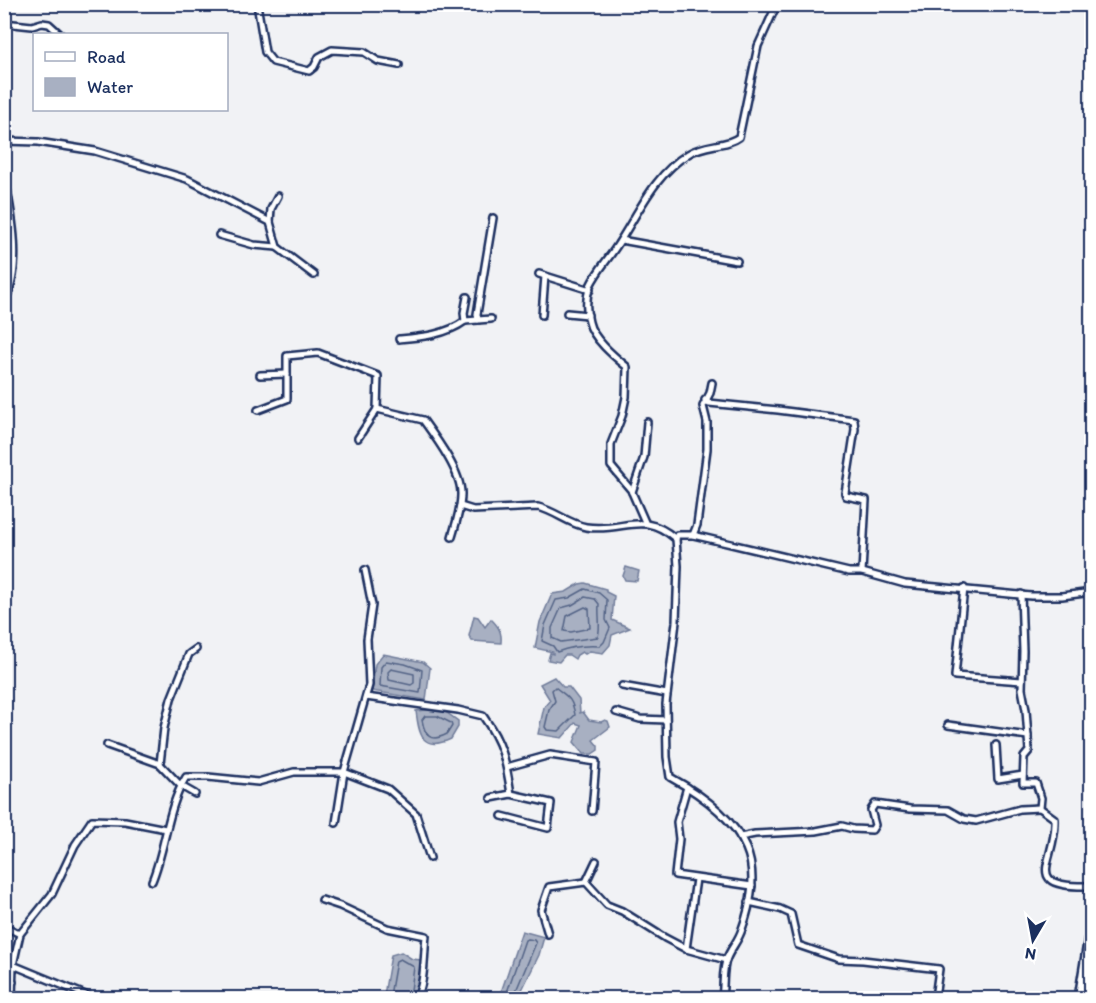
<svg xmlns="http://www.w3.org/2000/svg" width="1096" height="1003" font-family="Itim,sans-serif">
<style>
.water{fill:#a8b0c2;stroke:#707c9a;stroke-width:1.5}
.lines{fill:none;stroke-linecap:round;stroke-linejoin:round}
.shore{stroke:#536386;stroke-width:1.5}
.minor-casing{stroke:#1b2f5e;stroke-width:10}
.trunk-casing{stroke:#1b2f5e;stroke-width:14}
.minor{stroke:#fff;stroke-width:5}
.trunk{stroke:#fff;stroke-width:9}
</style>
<rect width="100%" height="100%" fill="#f1f2f5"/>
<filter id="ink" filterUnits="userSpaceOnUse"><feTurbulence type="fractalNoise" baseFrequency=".0167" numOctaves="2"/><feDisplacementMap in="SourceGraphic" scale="12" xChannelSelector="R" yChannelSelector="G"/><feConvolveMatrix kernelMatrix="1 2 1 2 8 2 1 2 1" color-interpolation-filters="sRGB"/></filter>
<g filter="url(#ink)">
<g class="water">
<polygon points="626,567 639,571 637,581 625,580 623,576"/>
<polygon points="585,583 606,589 606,592 614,596 612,620 630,628 612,635 610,645 603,653 590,651 585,654 582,652 577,655 575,659 569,655 565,655 559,662 548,660 550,653 553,654 553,652 535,648 540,622 552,594 566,592 579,584"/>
<path d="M474,616L478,617L485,627L491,619C499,627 502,632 501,643L472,641L469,636Z"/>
<polygon points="383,654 423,662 430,668 426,700 372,691 375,664"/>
<polygon points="554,677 563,687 569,687 579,700 580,713 583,712 589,720 601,722 605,720 608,721 610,727 593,740 598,746 598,750 592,754 584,754 574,742 581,725 575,723 562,738 538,734 544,707 550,700 540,684"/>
<path d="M437,709L447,713L458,721V727L451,739C422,752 419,735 416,711Z"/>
<polygon points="522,931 544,937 539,955 518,998 499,998"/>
<polygon points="401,952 412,959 421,960 417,995 413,998 396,998 384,995 391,955"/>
</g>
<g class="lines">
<g class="shore">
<path d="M585,589L599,593L607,600L606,620L610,628L604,642L600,646C586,645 570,647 557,652L553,646L542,641L545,625L556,600L569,598Z"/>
<path d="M585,597L595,599L599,604C598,617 601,625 598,637L561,642L552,638V628L561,608L572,605Z"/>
<polygon points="585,607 589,609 590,628 571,632 564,631 567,616"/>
<polygon points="386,661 405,664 422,670 420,693 380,686 381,667"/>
<polygon points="391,669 414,674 414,683 411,685 389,680 388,672"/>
<path d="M555,687C567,697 572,697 575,715L559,731L547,730L545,727L549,710L555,701L552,690Z"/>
<path d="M425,716H437L451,723L452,726L447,734C430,743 425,736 422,720Z"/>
<polyline points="393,998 391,990 396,961 400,959 414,967 410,998"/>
<polyline points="505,998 525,940 528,939 534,940 536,943 513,998"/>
</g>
<defs>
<g id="minor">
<polyline points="257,4 265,52 273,62 309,71 314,67 319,57 332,50 364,52 378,61 399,65"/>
<polyline points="4,23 32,26 42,23 49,24 60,34"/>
<polyline points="4,141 38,142 95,151 187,179 270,222 277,247 314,275"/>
<path d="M4,174C11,209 24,270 4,301"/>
<polyline points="270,222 271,209 278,196"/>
<polyline points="219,235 254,245 277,247"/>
<polyline points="621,240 737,261"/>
<polyline points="539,274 590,290"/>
<polyline points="467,297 464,313 465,321 478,320 477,314 493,218"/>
<polyline points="567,313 588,315"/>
<polyline points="542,315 545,276"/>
<polyline points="478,320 491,319"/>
<path d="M399,339C421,337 446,335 465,321"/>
<polyline points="260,375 287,374"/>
<polyline points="705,400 709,403 778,410 854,420 855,429 845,493 846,496 866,500 862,572"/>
<polyline points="258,410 287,399 287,356 318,353 378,376 377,409"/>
<path d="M358,438L377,409L423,420C436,438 462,473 461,495C461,509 456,523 452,537"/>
<polyline points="632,492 644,457 647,422"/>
<path d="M460,506L473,510L538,507C555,511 569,524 586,527C624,533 642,509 676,539L678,566L676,622L666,704L667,757L670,777C699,793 733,817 746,848C757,873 751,905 742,929C739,940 731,948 727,958C722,968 724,986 722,998"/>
<path d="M645,522L631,490L611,466V444L622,416L626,397L627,367C615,357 592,338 589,322C586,311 586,297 590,286C597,271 610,257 618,244C639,212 654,175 688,154C705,143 726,147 739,137L758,46L777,4"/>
<polyline points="693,535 697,525 707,449 707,422 703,406 710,393 712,383"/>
<polyline points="676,539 677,535 693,535 849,572 862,572 905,584 1031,596 1062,596 1092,592"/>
<polyline points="365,570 372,605 367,639 369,685 344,772 388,789 416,814 430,858"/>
<polyline points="964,588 955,676 1022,681"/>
<path d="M1021,594L1023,651L1022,689L1026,710L1029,751L1024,757L1023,783H1036L1041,798L1040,808L1055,819C1057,863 1018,888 1092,886"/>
<polyline points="622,686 667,694"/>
<path d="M366,697L458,710L483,716C503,744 506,761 511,794L491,798"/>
<polyline points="616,712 640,719 666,720"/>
<polyline points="948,725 1028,736"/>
<polyline points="107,745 160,764 164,728 171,699 189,654 196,649"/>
<polyline points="996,745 998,779 1023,775"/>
<polyline points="160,764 181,786 195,794"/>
<polyline points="507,767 550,755 596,762 592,811"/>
<polyline points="687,787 677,822 679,839 675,875 752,886"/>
<polyline points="502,816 548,828 551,803 511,794"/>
<polyline points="740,837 755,834 816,831 842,826 853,829 872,830 875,825 871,810 875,804 910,809 948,810 964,819 976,821 1020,809 1040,808"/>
<path d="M152,881C166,847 167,808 186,777H208L258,782L294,772H344L336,823"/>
<polyline points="586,882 596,861"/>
<path d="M322,900L340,906L387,928L426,936C424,952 425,987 416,998"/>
<polyline points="749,902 780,909 791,914 798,945 839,959 863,960 939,969 935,998"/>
<polyline points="4,926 20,934"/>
<polyline points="548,934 541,910 549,887 586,882 607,905 622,911 665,938 686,949 726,960"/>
<polyline points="686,949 696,879"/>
<polyline points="13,965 93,998"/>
<polyline points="4,989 13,982"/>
<polyline points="12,998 13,965 20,934 52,894 75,845 92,820 125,821 166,829"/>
</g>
<polyline id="trunk" points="1080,998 1092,925"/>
</defs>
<use href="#minor" class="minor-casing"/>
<use href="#trunk" class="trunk-casing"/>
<use href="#minor" class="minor"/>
<use href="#trunk" class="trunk"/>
</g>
</g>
<rect width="1096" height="1003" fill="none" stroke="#fff" stroke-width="24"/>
<rect x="12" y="12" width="1072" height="979" fill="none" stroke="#1b2f5e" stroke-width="2" filter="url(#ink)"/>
<rect x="33" y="33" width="195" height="78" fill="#ffffff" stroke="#a4acbf" stroke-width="1.5"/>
<rect x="45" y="52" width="30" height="9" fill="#ffffff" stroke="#a4acbf" stroke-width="1.5"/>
<text x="87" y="63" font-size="18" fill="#1b2f5e">Road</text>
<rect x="45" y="78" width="30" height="18" fill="#a8b0c2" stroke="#a4acbf" stroke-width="1.5"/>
<text x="87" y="93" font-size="18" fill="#1b2f5e">Water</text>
<g transform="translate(1033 940) rotate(190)" stroke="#ffffff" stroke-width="4.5" paint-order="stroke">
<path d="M0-4.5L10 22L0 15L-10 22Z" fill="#1b2f5e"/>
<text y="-9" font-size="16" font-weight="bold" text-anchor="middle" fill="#1b2f5e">N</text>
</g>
</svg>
